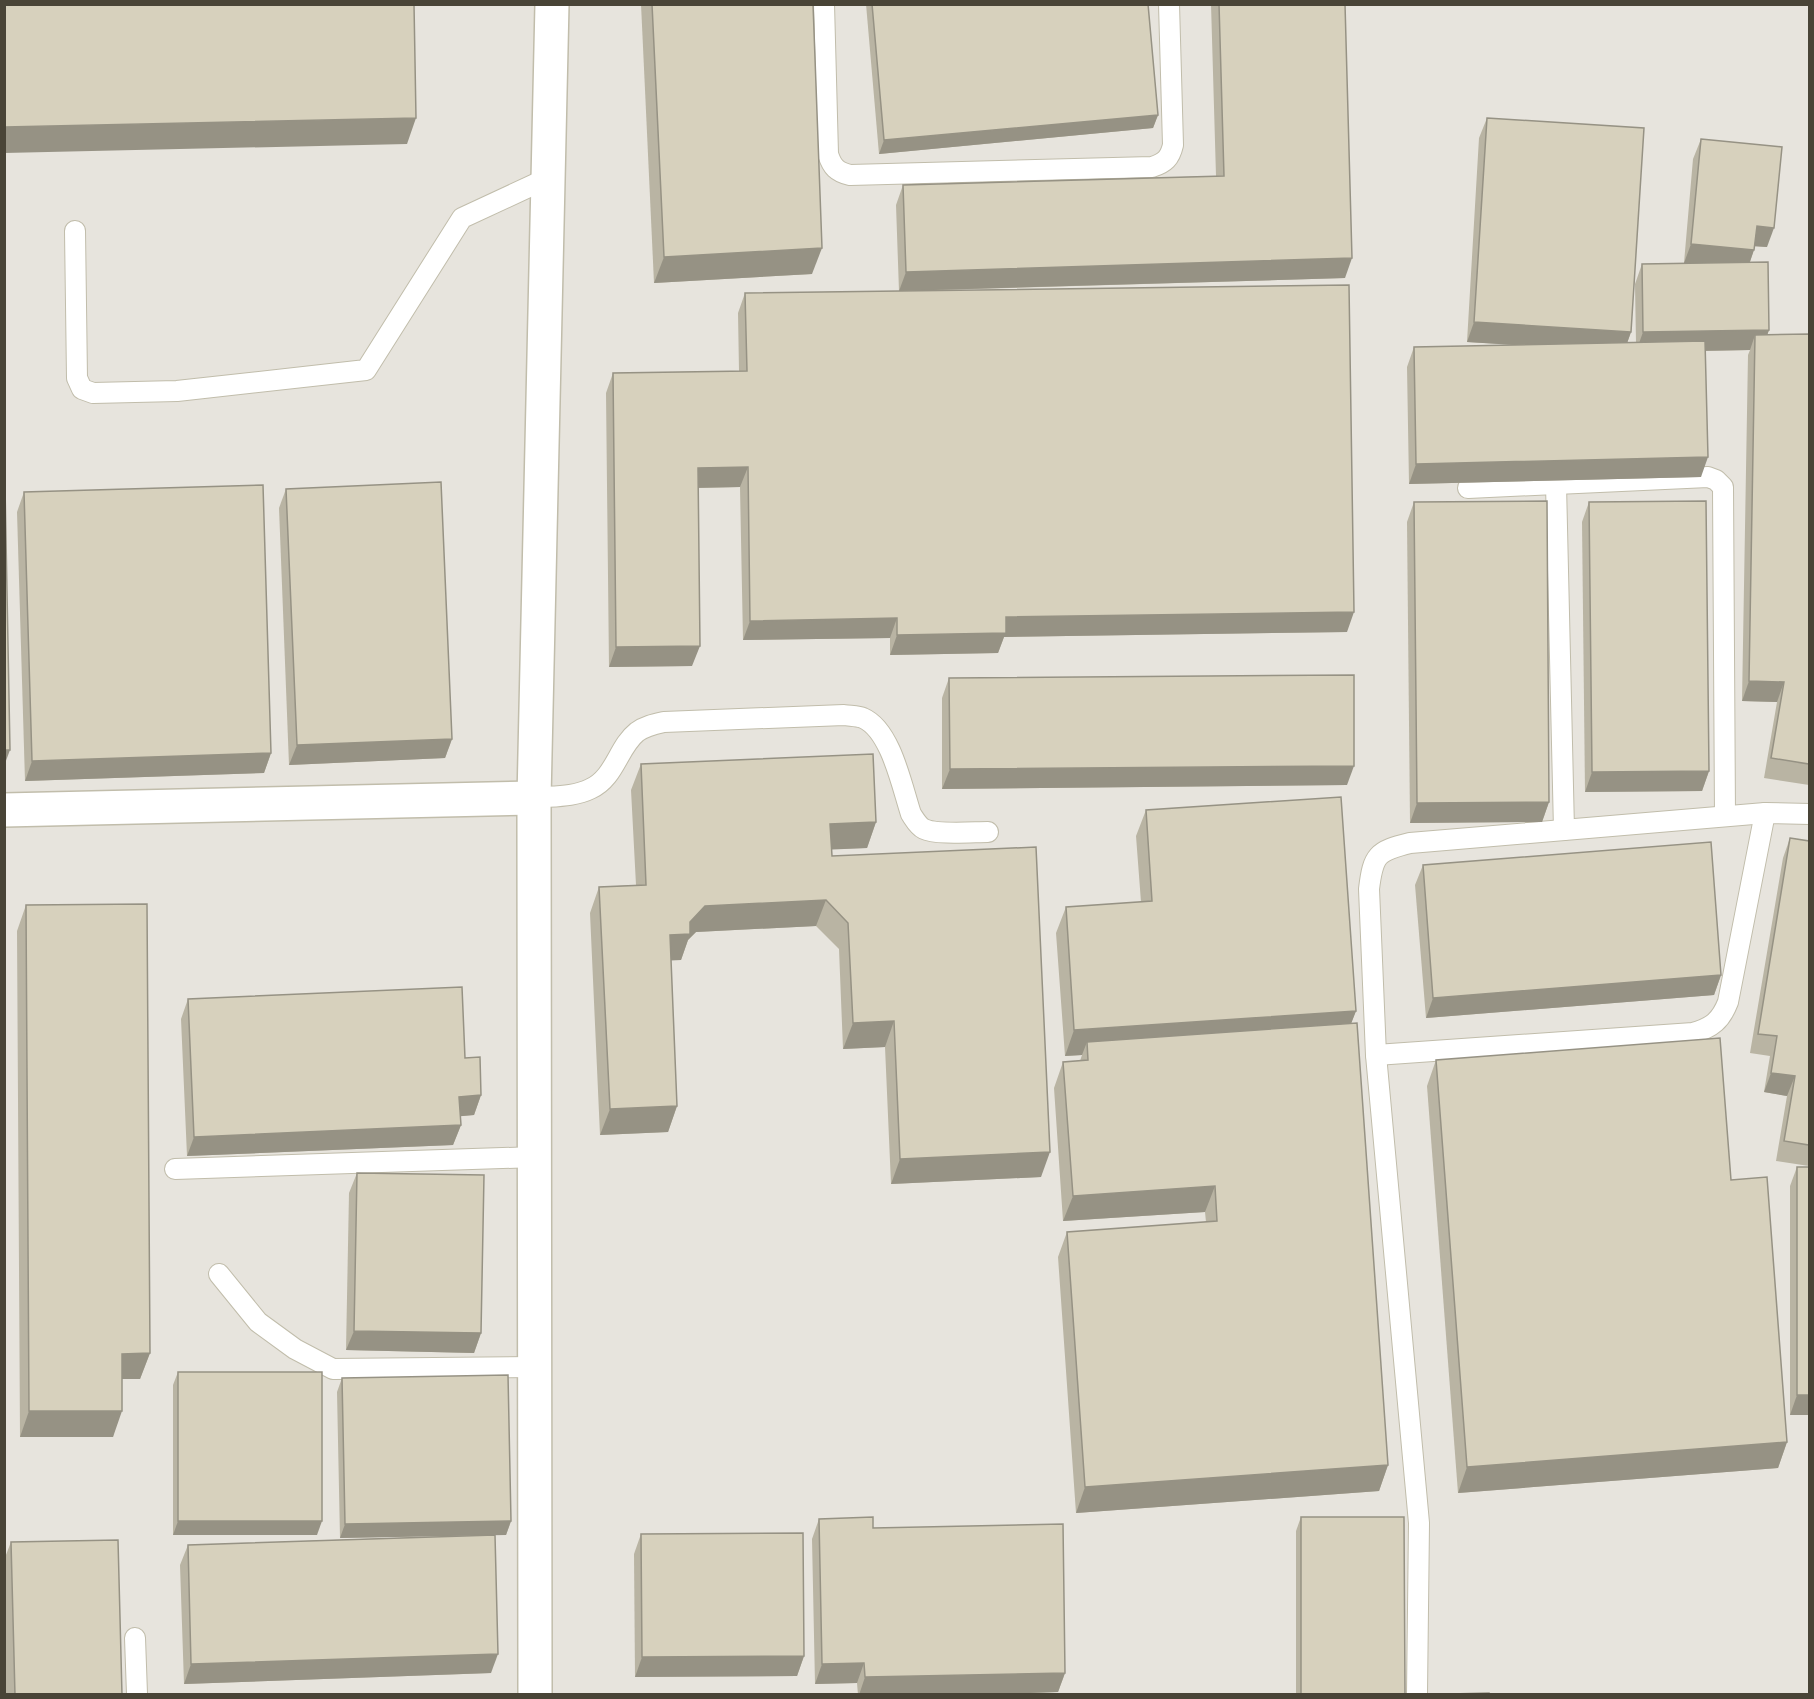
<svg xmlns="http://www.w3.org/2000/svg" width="1814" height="1699" font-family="Arial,sans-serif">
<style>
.industrial{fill:#e7e4dd}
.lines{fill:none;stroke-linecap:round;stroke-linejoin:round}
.service-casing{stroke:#c1bdab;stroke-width:22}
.minor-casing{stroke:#c1bdab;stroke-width:36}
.service{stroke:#fff;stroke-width:20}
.minor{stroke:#fff;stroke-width:33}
.wall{fill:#b9b4a3}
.shaded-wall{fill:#969284}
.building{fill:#d7d1bd;stroke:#969284;stroke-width:1.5}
</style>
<rect width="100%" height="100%" fill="#f5f3e9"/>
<rect class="industrial" x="5" y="5" width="1804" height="1689"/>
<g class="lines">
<defs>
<g id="service">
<path d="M824,4L828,154C832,167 837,172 850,175L1152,167C1165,163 1170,158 1173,145L1169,4"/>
<polyline points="75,231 77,378 82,389 93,393 177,391 366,370 462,218 548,178"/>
<polyline points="1556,484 1564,830"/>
<polyline points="1468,488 1708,477 1716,480 1723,487 1725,816"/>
<path d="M534,798C552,796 574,797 590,789C615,778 618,747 637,732C645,726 655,724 664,722L844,715C850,716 858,716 863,718C891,730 902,787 911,814C915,820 918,826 924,829C936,835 973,832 988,832"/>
<path d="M1376,1055L1693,1033C1712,1028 1721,1020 1728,1002L1765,813"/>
<polyline points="175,1169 535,1157"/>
<polyline points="219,1274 258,1322 295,1349 333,1369 535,1367"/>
<polyline points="135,1638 137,1694"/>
<path d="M1417,1694L1419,1523L1376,1055L1369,889C1373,855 1377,851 1410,843L1765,813L1810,814"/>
</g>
<g id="minor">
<polyline points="4,810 534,798"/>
<polyline points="535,1694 534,798 552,4"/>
</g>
</defs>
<use href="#service" class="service-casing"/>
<use href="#minor" class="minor-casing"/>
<use href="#service" class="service"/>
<use href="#minor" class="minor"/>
</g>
<g class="wall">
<polygon points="641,4 813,4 812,274 654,283"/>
<polygon points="866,4 1148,4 1158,115 1153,128 879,154"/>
<polygon points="1211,4 1345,4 1345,278 941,290 1347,632 1004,637 998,653 890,655 890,638 743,640 740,487 698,488 692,666 609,667 606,393 613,373 739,371 738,313 745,293 899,291 896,205 903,185 1216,176"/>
<polygon points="1487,118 1631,332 1627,343 1636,343 1635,284 1642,264 1684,263 1693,159 1701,139 1767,247 1755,246 1750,262 1769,330 1767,335 1809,334 1809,785 1764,778 1777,702 1742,701 1748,355 1750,350 1706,351 1701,477 1409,484 1407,367 1414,347 1519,345 1467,342 1479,138"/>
<polygon points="286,489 452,739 445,758 289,765 279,508"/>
<polygon points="24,492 271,753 264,773 25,781 17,512"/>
<polygon points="1414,502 1549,802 1542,822 1410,823 1407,522"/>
<polygon points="1589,502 1709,771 1702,791 1585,792 1582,522"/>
<polygon points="949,678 1347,785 942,789 942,698"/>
<polygon points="641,764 876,822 867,848 832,849 832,856 1041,1177 891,1184 885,1047 843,1049 839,949 816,926 696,932 688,940 681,960 671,960 677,1106 668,1132 600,1135 590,913 599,887 636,885 631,790"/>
<polygon points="1146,810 1356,1011 1351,1023 1388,1465 1379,1491 1076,1513 1058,1257 1067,1232 1206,1222 1205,1212 1063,1221 1054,1088 1063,1062 1080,1061 1082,1055 1065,1056 1056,933 1066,907 1141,902 1136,836"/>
<polygon points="1790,838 1809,841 1809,1166 1776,1161 1787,1096 1764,1092 1770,1056 1750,1053 1783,858"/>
<polygon points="1423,865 1721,975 1714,995 1426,1018 1415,885"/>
<polygon points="26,905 150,1353 140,1379 122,1379 113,1437 20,1437 17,931"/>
<polygon points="188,999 465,1058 481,1095 474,1115 460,1116 461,1125 453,1145 187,1156 181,1019"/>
<polygon points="1436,1060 1731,1180 1787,1442 1778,1468 1458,1493 1427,1086"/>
<polygon points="1797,1167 1809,1415 1790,1415 1790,1186"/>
<polygon points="357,1173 481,1333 474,1353 346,1350 349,1193"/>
<polygon points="178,1372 317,1535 173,1535 173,1385"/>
<polygon points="342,1378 511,1521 506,1535 495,1535 491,1673 184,1684 180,1565 188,1545 475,1535 340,1538 337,1392"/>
<polygon points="1301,1517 1405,1695 1296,1695 1296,1531"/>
<polygon points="819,1519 873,1528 1065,1673 1058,1692 968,1695 858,1695 857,1683 815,1684 812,1539"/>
<polygon points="641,1534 804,1656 797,1676 635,1677 634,1554"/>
<polygon points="11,1542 122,1695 5,1695 4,1560"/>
</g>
<g class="shaded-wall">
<polygon points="1158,115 1153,128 879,154 884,140"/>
<polygon points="416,118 407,144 4,153 4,127"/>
<polygon points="1757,226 1774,228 1767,247 1750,246"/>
<polygon points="1691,244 1754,250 1747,270 1684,263"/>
<polygon points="822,248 812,274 654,283 664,257"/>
<polygon points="1352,258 1345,278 899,291 906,272"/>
<polygon points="1474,322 1631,332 1624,352 1467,342"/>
<polygon points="1769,330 1762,350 1755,335 1750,350 1636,352 1643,332"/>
<polygon points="1708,457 1701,477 1409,484 1416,464"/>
<polygon points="748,467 740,487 691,488 698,468"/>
<polygon points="1354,612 1347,632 1004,637 998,653 890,655 897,635 1006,617"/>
<polygon points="897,618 890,638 743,640 750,621"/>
<polygon points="700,646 692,666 609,667 616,647"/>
<polygon points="1749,681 1784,682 1777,702 1742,701"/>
<polygon points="452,739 445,758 289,765 297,745"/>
<polygon points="4,750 10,750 4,766"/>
<polygon points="271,753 264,773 25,781 32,761"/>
<polygon points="1354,766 1347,785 942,789 950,769"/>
<polygon points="1709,771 1702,791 1585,792 1592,772"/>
<polygon points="1549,802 1542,822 1410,823 1417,803"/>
<polygon points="876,822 867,848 821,850 830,824"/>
<polygon points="826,900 816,926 696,932 688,940 681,960 660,961 670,935 690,922 705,906"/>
<polygon points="1721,975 1714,995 1426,1018 1433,998"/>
<polygon points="1356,1011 1346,1037 1087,1042 1082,1055 1065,1056 1074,1030"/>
<polygon points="894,1021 885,1047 843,1049 853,1023"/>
<polygon points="1771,1073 1795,1076 1787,1096 1764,1092"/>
<polygon points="481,1095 474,1115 452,1117 459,1097"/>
<polygon points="677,1106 668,1132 600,1135 610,1109"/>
<polygon points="461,1125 453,1145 187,1156 194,1137"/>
<polygon points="1050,1152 1041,1177 891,1184 900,1159"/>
<polygon points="1215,1186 1205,1212 1063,1221 1073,1196"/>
<polygon points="354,1331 481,1333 474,1353 346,1350"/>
<polygon points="150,1353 140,1379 113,1379 122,1354"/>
<polygon points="1797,1395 1809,1395 1809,1415 1790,1415"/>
<polygon points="29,1411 122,1411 113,1437 20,1437"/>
<polygon points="1787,1442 1778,1468 1458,1493 1467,1467"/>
<polygon points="1388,1465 1379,1491 1076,1513 1085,1487"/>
<polygon points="178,1521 322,1521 317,1535 173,1535"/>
<polygon points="511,1521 506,1535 340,1538 345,1524"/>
<polygon points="498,1654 491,1673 184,1684 191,1664"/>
<polygon points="804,1656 797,1676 635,1677 642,1657"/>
<polygon points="864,1663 857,1683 815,1684 822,1664"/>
<polygon points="1065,1673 1058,1692 968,1695 859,1695 865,1677"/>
</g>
<g class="building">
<polygon points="4,4 414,4 416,118 4,127"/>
<polygon points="652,4 813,4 822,248 664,257"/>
<polygon points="872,4 1148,4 1158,115 884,140"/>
<polygon points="1219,4 1345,4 1352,258 906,272 903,185 1224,176"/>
<polygon points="1487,118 1644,128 1631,332 1474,322"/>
<polygon points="1701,139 1782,147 1774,228 1757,226 1754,250 1691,244"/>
<polygon points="1768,262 1769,330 1643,332 1642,264"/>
<polygon points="1349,285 1354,612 1006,617 1006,633 897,635 897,618 750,621 748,467 698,468 700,646 616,647 613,373 747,371 745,293"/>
<polygon points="1809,334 1809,764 1771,758 1784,682 1749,681 1755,335"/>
<polygon points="1705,341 1708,457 1416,464 1414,347"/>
<polygon points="441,482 452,739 297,745 286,489"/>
<polygon points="263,485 271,753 32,761 24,492"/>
<polygon points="4,486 5,486 10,750 4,750"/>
<polygon points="1547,501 1549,802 1417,803 1414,502"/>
<polygon points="1706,501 1709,771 1592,772 1589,502"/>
<polygon points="1354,675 1354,766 950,769 949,678"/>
<polygon points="873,754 876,822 830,824 832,856 1036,847 1050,1152 900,1159 894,1021 853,1023 848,923 826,900 705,906 690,922 690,934 670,935 677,1106 610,1109 599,887 646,885 641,764"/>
<polygon points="1341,797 1356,1011 1074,1030 1066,907 1152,901 1146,810"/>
<polygon points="1790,838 1809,841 1809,1145 1784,1141 1795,1076 1771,1073 1777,1036 1758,1034"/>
<polygon points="1711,842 1721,975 1433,998 1423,865"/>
<polygon points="147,904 150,1353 122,1354 122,1411 29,1411 26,905"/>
<polygon points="462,987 465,1058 480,1057 481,1095 459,1097 461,1125 194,1137 188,999"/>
<polygon points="1357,1023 1388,1465 1085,1487 1067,1232 1217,1221 1215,1186 1073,1196 1063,1062 1088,1060 1087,1042"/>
<polygon points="1720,1038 1731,1180 1767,1177 1787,1442 1467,1467 1436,1060"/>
<rect x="1797" y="1167" width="12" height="228"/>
<polygon points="357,1173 484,1175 481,1333 354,1331"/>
<rect x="178" y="1372" width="144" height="149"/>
<polygon points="508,1375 511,1521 345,1524 342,1378"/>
<polygon points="873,1517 873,1528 1063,1524 1065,1673 865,1677 864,1663 822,1664 819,1519"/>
<polygon points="1301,1517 1404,1517 1405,1695 1301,1695"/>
<polygon points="803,1533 804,1656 642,1657 641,1534"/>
<polygon points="495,1535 498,1654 191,1664 188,1545"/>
<polygon points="118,1540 122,1695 15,1695 11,1542"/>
<polygon points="1489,1693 1489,1695 1450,1694"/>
</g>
<rect width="1814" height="1699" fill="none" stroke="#494437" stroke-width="12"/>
</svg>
